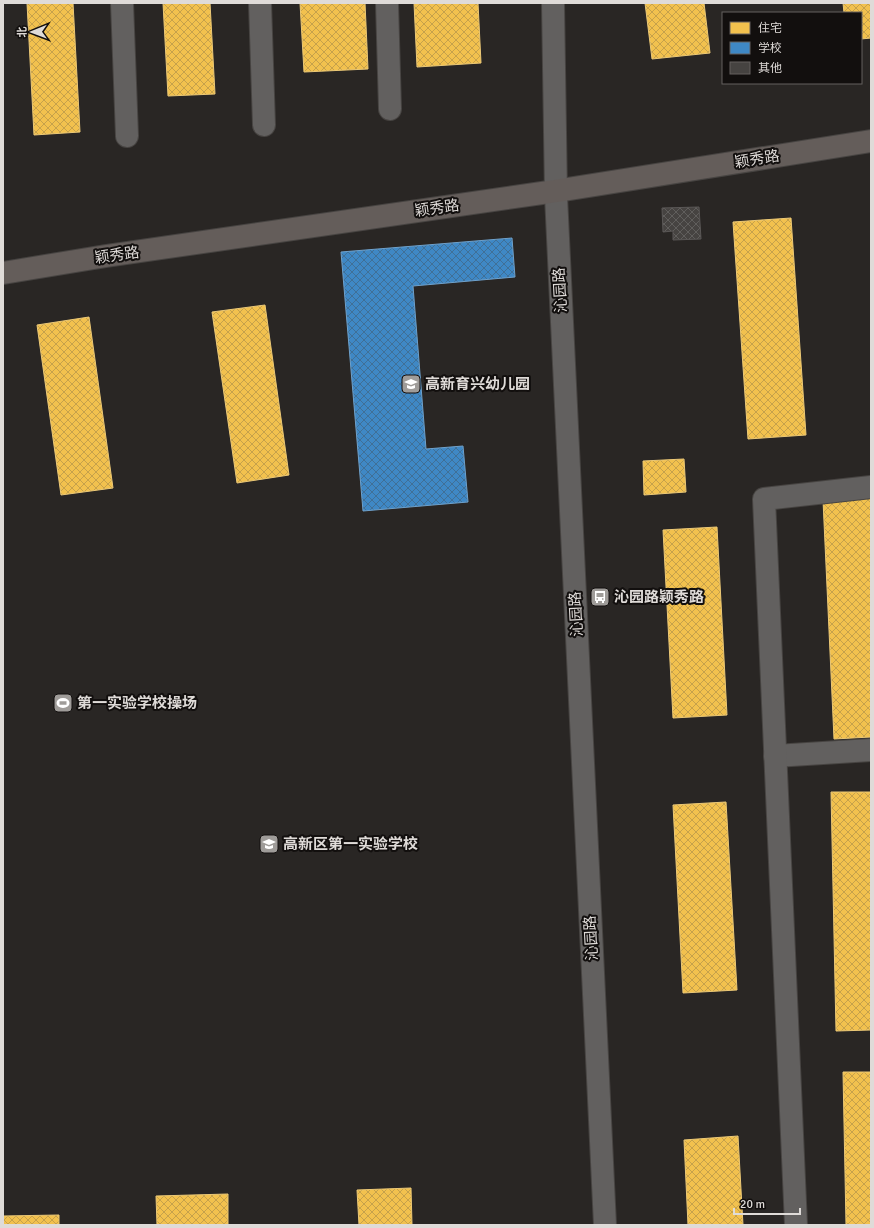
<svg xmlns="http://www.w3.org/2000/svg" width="874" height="1228" font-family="Signika,'Noto Sans SC',sans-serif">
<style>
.homes{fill:url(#homes-cross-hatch);stroke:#ecc977}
.schools{fill:url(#schools-cross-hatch);stroke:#6fa1cb}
.building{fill:url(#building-cross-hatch);stroke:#5a5756}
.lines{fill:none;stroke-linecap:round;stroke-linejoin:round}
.minor-casing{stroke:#474442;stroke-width:24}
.major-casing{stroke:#474442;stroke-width:24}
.minor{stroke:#62605f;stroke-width:22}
.major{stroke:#645d5a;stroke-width:22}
.labels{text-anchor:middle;stroke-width:4;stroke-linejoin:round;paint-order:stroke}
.street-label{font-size:15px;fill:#dfdbd8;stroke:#120f0e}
.poi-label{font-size:15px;font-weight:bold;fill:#dfdbd8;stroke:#120f0e;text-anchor:start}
</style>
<defs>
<pattern id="homes-cross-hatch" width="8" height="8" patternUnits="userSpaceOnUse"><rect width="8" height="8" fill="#f2c14e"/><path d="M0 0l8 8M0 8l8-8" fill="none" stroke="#c6a14b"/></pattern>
<pattern id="schools-cross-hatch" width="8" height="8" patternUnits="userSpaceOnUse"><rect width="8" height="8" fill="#3f88c5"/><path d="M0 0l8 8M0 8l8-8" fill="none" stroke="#407097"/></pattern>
<pattern id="building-cross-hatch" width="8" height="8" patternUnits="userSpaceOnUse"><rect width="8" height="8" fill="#464341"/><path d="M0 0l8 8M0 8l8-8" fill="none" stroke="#605e5c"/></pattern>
</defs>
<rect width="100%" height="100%" fill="#292624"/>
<g class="homes">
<polygon points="27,3 73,3 80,132 34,135"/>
<polygon points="163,3 210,3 215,94 168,96"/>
<polygon points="300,3 365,3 368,69 304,72"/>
<polygon points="414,3 478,3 481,63 417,67"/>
<polygon points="645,3 704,3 710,53 652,59"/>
<polygon points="843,3 871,3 871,38 861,39 861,13 844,13"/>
<polygon points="791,218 806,435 748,439 733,222"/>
<polygon points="265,305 289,475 237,483 212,312"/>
<polygon points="89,317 113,488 61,495 37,325"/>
<polygon points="684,459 686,492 644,495 643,461"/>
<polygon points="871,498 871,737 834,739 823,500"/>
<polygon points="717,527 727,715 673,718 663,530"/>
<polygon points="831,792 871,792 871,1030 836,1031"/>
<polygon points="726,802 737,990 683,993 673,805"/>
<polygon points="843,1072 871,1072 871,1225 846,1225"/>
<polygon points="738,1136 743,1225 688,1225 684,1140"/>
<polygon points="411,1188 412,1225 359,1225 357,1190"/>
<polygon points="228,1194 228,1225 157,1225 156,1196"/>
<polygon points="59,1215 59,1225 3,1225 3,1216"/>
</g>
<polygon class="schools" points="512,238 515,277 413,286 426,449 463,446 468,502 363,511 341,252"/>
<polygon class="building" points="699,207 701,239 673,240 673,231 663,232 662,208"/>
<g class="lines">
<defs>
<g id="minor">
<polyline points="122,3 127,136"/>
<polyline points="260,3 264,125"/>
<polyline points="387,3 390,109"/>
<polyline points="553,3 556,196 605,1225"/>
<polyline points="775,756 871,750"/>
<polyline points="796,1225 764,499 871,487"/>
</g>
<polyline id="major" points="3,273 106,256 556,191 871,141"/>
</defs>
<use href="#minor" class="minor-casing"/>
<use href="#major" class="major-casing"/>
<use href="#minor" class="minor"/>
<use href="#major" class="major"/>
</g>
<defs>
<symbol id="school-square" viewBox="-11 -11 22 22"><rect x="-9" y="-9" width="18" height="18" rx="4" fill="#9f9c99" stroke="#120f0e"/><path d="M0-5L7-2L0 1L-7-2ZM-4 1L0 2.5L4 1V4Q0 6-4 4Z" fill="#fff"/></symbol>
<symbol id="bus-square" viewBox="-11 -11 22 22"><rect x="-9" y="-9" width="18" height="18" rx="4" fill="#9f9c99" stroke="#120f0e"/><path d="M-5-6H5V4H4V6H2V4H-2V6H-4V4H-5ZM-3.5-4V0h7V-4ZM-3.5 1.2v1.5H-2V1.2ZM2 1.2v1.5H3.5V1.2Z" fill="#fff"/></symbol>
<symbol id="stadium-square" viewBox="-11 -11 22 22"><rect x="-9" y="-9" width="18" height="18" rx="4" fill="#9f9c99" stroke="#120f0e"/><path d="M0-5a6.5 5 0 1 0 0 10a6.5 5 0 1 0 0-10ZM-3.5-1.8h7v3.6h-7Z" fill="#fff"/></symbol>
</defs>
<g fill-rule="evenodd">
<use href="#school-square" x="400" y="373" width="22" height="22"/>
<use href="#bus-square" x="589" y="586" width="22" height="22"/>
<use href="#stadium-square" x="52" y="692" width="22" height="22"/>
<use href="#school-square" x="258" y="833" width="22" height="22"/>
</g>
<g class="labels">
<g class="street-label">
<text transform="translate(757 159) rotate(-9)" y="5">颖秀路</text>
<text transform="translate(437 208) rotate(-8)" y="5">颖秀路</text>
<text transform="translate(117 255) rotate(-8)" y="5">颖秀路</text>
<text transform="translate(560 290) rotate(-93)" y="5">沁园路</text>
<text transform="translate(576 614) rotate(-93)" y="5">沁园路</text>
<text transform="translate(591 938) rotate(-93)" y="5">沁园路</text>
</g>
<g class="poi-label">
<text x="425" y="389">高新育兴幼儿园</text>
<text x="614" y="602">沁园路颖秀路</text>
<text x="77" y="708">第一实验学校操场</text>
<text x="283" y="849">高新区第一实验学校</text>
</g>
</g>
<rect width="874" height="1228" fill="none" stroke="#dfdbd8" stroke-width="8"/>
<rect x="722" y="12" width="140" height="72" fill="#120f0e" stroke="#64615f"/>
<rect x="730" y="22" width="20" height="12" fill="#f2c14e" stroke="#64615f"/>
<text x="758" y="32" font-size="12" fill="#dfdbd8">住宅</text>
<rect x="730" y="42" width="20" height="12" fill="#3f88c5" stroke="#64615f"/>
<text x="758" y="52" font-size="12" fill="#dfdbd8">学校</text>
<rect x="730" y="62" width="20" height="12" fill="#464341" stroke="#64615f"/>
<text x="758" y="72" font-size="12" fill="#dfdbd8">其他</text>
<g transform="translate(32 32) rotate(269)" stroke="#120f0e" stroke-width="3" paint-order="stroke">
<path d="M0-3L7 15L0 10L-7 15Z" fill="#dfdbd8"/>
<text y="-6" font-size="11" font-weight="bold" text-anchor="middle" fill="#dfdbd8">北</text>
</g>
<path d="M734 1208v6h66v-6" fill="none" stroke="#dfdbd8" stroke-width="2"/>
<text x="740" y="1208" font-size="12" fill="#dfdbd8" stroke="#120f0e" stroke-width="3" paint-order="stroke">20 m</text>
</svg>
